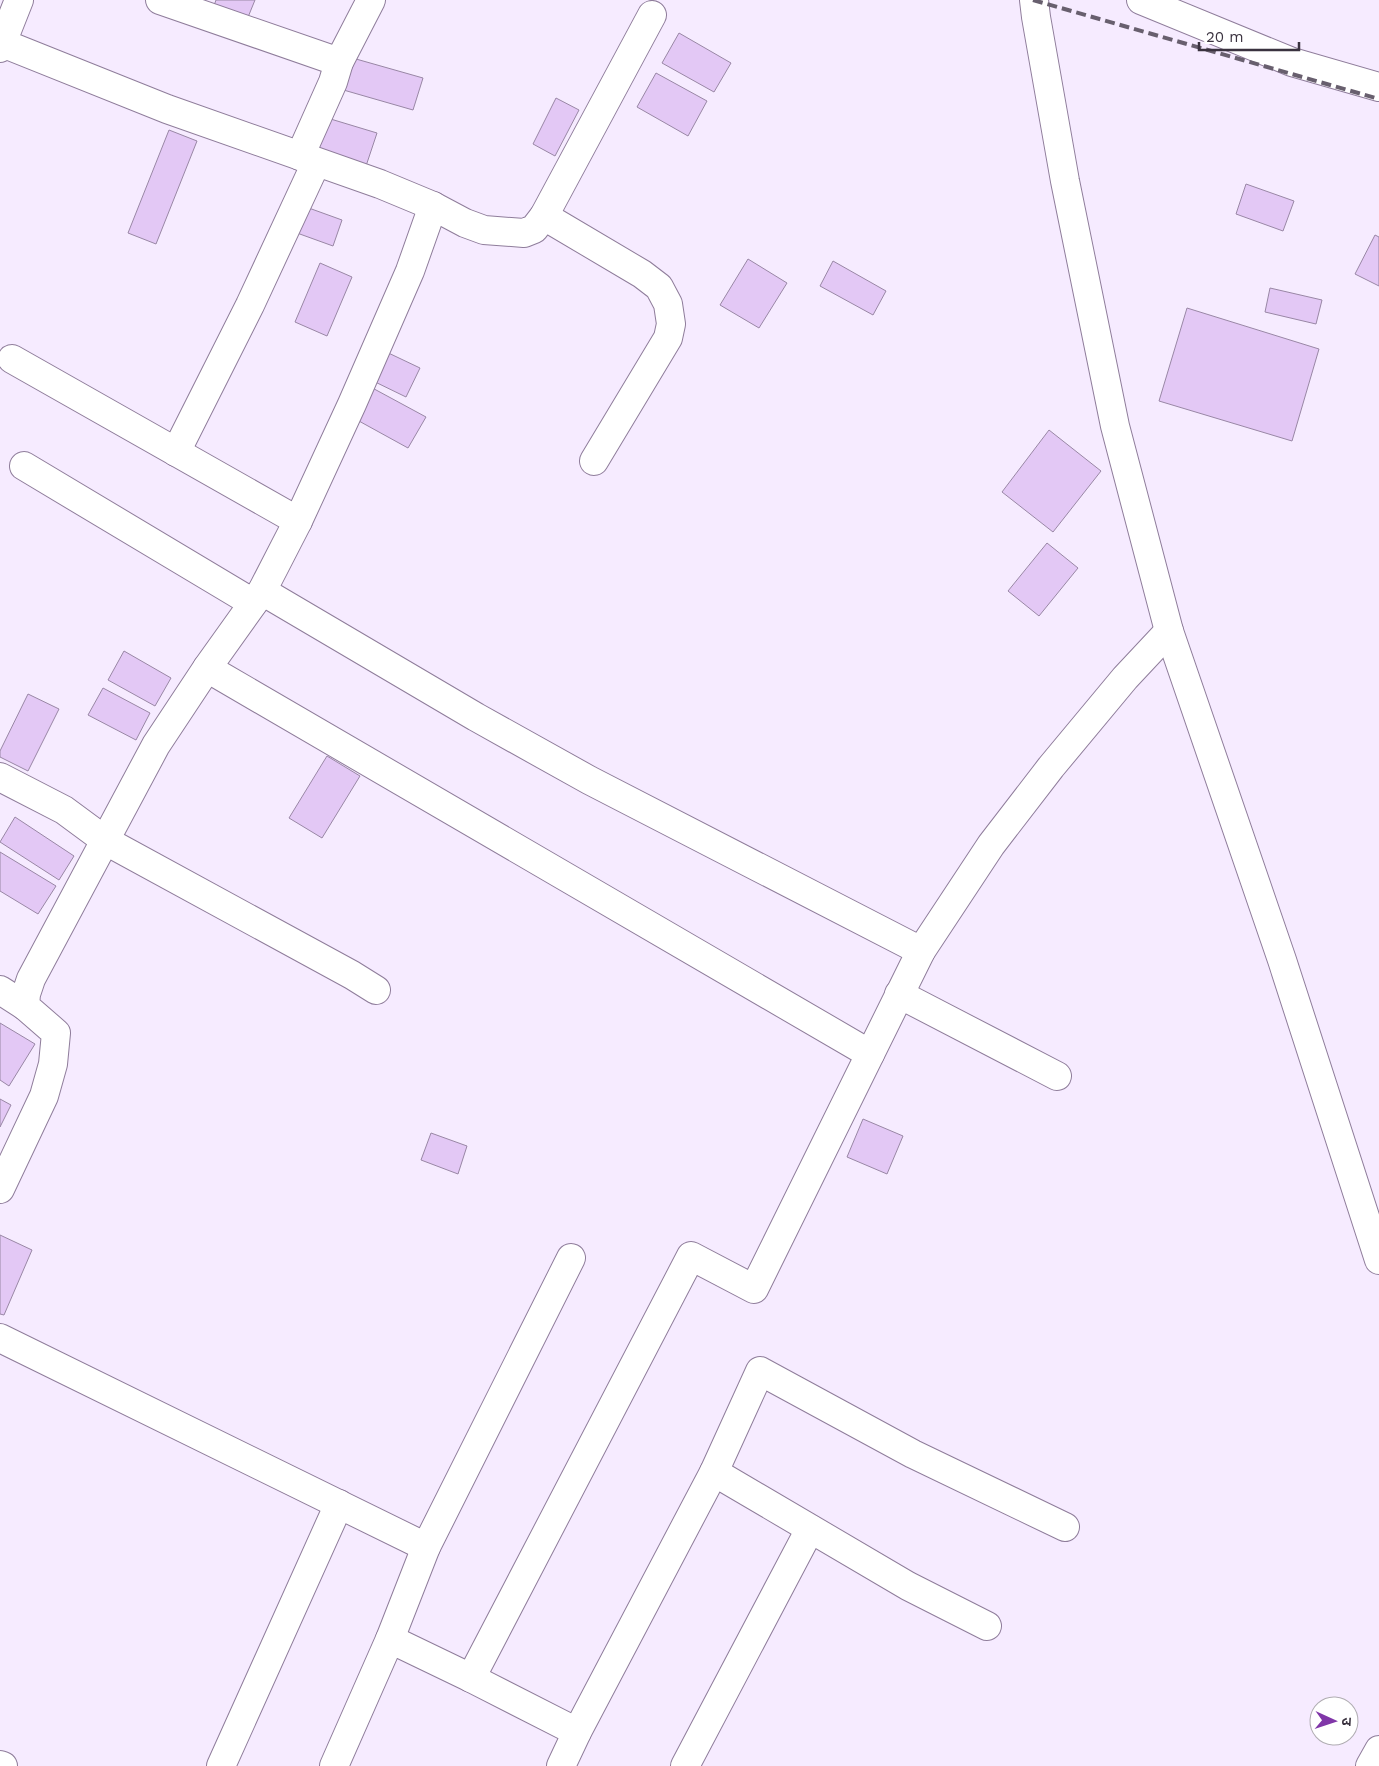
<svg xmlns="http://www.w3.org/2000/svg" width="1379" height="1766" font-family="'Work Sans','Noto Sans Devanagari',sans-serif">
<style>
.building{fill:#e3c8f5;stroke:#9987a5}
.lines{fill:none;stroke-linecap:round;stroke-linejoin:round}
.street-casing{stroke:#8f7d9b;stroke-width:30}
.street{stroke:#fff;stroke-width:28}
.rail{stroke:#685f6e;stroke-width:4;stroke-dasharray:10 5;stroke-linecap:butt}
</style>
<rect width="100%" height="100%" fill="#f6ebff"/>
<g class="building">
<polygon points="216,0 255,0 244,27 211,14"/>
<polygon points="679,33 731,63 714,92 662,63"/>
<polygon points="349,57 423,78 413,110 340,89"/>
<polygon points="656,73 707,101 688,136 637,107"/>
<polygon points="556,98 579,110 555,156 533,144"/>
<polygon points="324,117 377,133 365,169 313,152"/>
<polygon points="169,130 197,141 156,244 128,233"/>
<polygon points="1246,184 1294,201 1283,231 1236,214"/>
<polygon points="306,207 342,220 333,246 297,233"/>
<polygon points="1375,235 1379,237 1379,286 1355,274"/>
<polygon points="748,259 787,283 759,328 720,305"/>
<polygon points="833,261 886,291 873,315 820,286"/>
<polygon points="320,263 352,277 327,336 295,322"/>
<polygon points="1270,288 1322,300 1316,324 1265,312"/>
<polygon points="1187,308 1319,349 1292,441 1159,401"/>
<polygon points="380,349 420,368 406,397 367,378"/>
<polygon points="365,384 426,417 408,448 348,415"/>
<polygon points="1049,430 1101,471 1053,532 1002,492"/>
<polygon points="1047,543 1078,568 1039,616 1008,591"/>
<polygon points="124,651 171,678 155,706 108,680"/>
<polygon points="103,688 150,713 136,740 88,715"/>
<polygon points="28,694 59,709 28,771 0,757 0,751"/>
<polygon points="327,756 360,776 322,838 289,818"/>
<polygon points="15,817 74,856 59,880 0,842"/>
<polygon points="0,852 56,886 38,914 0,891"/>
<polygon points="0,1023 35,1044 9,1086 0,1080"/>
<polygon points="0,1099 11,1105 0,1127"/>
<polygon points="863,1119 903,1136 887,1174 847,1157"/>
<polygon points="431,1133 467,1146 458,1174 421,1160"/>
<polygon points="0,1235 32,1250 4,1315 0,1314"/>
</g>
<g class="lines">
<defs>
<g id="street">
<polyline points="160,0 339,62"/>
<polyline points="1034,0 1036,17 1065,181 1115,426 1169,631 1282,960 1379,1260"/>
<polyline points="1141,0 1292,62 1379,87"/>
<polyline points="2,43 167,109 380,184 433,206 465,223 484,230 524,233 534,229 544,216 652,15"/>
<polyline points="0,48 19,0"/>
<polyline points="300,156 333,82 339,62 371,0"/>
<polyline points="544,216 642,274 659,287 668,304 671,324 668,338 594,461"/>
<polyline points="12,359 298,521"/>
<polyline points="176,452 250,305 316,163"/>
<polyline points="24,466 253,603"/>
<polyline points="262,591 476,717 589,780 921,951"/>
<polyline points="207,668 870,1054"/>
<polyline points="0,777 64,810 106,841 352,975 376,990"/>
<polyline points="0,990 25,1006"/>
<polyline points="899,994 1057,1076"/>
<polyline points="0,1189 44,1096 53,1064 56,1033 25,1006 26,994 31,979 156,745 207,668 262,591 298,521 352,404 410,271 433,206"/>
<polyline points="0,1338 426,1547 571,1258"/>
<polyline points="987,1626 908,1586 714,1472 760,1371 913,1454 1065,1527"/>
<polyline points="390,1639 426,1547"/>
<polyline points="471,1678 691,1256 754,1289 921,951 991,845 1051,767 1125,678 1169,631"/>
<polyline points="0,1765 3,1766"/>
<polyline points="221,1766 339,1504"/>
<polyline points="334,1766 390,1639 471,1678 577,1732"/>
<polyline points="561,1766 577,1732 714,1472"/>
<polyline points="685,1766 810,1529"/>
<polyline points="1370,1766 1379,1750"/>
</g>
</defs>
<use href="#street" class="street-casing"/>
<use href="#street" class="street"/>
<polyline class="rail" points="1033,0 1379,99"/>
</g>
<g transform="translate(1334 1721) rotate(93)"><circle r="24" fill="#ffffff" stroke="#b0adb2"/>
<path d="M0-4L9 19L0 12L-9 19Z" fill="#8036a8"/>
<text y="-8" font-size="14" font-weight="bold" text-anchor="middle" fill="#3a323f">उ</text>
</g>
<path d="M1199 42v8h100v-8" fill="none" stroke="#3a323f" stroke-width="2.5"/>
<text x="1206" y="42" font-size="15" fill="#3a323f" stroke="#ffffff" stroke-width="4" paint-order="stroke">20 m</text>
</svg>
